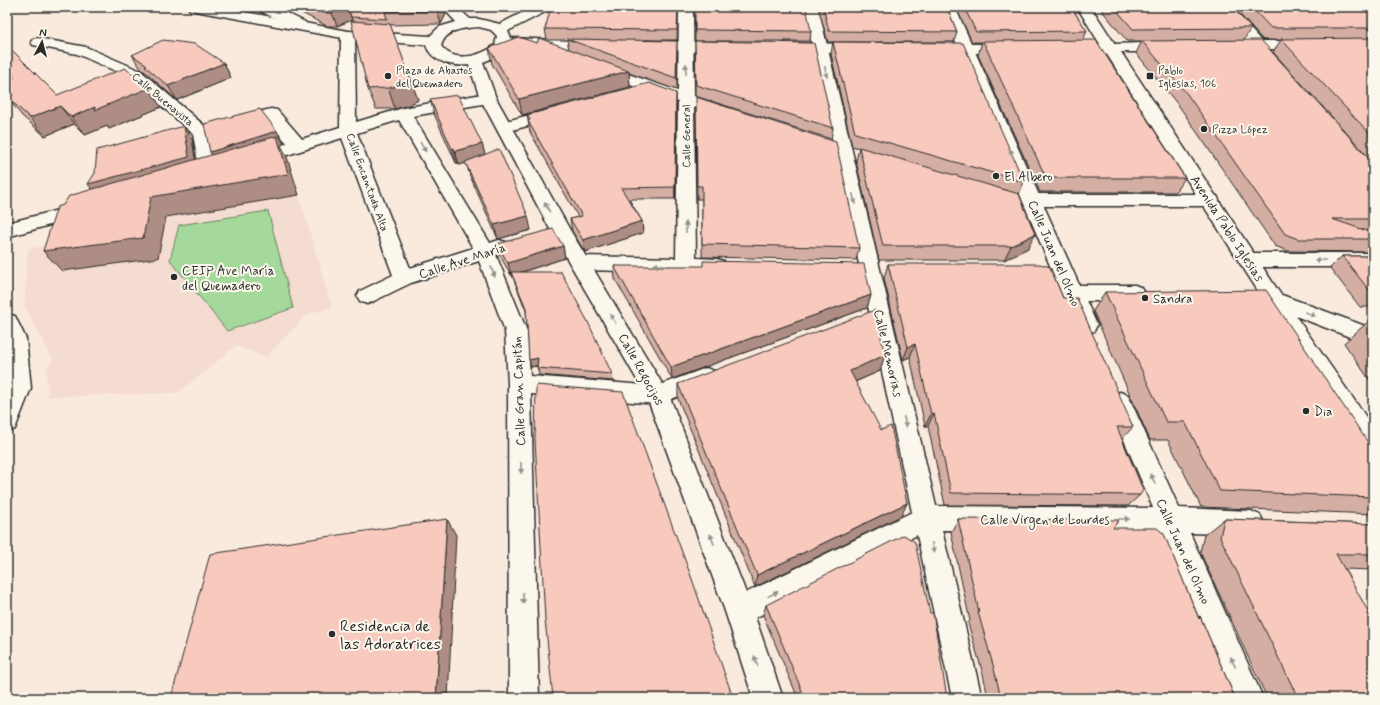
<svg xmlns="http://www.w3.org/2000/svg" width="1380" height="705" font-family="Mynerve,sans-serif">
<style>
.built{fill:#f5dcd1}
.green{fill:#a5d99b;stroke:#688263}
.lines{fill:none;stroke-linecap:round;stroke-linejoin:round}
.pedestrian-casing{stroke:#2b2b2b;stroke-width:3}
.minor-casing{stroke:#2b2b2b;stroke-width:3}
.tertiary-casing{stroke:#2b2b2b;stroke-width:3}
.pedestrian{fill:#fbf7ec;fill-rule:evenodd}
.minor{fill:#fbf7ec;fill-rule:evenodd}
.tertiary{fill:#fbf7ec;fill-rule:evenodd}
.wall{fill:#d5aea3;stroke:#2b2b2b}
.shaded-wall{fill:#ae8d84;stroke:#2b2b2b}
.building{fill:#f8cabd;stroke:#2b2b2b}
.oneway{fill:#93918c}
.poi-dot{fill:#2b2b2b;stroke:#fbf7ec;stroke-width:1.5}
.labels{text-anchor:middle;stroke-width:4;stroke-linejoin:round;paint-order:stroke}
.far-poi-label{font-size:11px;fill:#2b2b2b;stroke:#fbf7ec;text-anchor:start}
.far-street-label{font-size:11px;fill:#2b2b2b;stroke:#fbf7ec}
.poi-label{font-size:13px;fill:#2b2b2b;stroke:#fbf7ec;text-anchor:start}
.street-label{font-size:13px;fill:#2b2b2b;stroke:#fbf7ec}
.near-poi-label{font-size:16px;fill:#2b2b2b;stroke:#fbf7ec;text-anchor:start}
</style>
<rect width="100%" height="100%" fill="#faeade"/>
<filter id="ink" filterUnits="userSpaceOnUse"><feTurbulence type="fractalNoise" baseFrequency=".025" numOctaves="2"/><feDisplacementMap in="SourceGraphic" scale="8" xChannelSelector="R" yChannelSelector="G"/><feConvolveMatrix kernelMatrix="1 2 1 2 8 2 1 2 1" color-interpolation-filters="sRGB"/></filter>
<g filter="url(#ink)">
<polygon class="built" points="288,158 332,307 308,314 266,357 236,346 178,393 48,397 46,367 53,360 24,306 28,249 71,240 74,227"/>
<polygon class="green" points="268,211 293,308 227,331 170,260 179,225"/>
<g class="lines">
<defs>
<g id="pedestrian">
<polygon points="557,108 563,109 565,113 563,117 504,132 498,131 496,127 498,123"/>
<polygon points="1032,194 1210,194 1217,196 1219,200 1217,204 1210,206 1032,206 1025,204 1023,200 1025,196"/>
<polygon points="1072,285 1135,285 1142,288 1145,293 1142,298 1135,301 1072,301 1065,298 1062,293 1065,288"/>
</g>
<g id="minor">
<polygon points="256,7 274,7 305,22 307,25 305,28 295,28 258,10"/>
<polygon points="679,7 693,7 694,96 730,108 732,112 730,116 724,117 694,107 696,258 717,259 724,261 727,266 724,271 717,273 581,270 574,268 571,263 574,258 581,256 676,258 678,102 596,73 594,70 596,67 602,65 678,91"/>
<polygon points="804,7 818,7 936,506 1153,508 1108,402 1112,395 1120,392 1128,395 1179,508 1251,511 1260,515 1264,523 1260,531 1251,535 1190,533 1263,698 1233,698 1163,532 942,530 982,698 952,698 917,535 749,621 739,625 729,621 725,611 729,601 912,512"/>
<polygon points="941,7 955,7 1097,325 1094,331 1086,333 1078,331 1075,325"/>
<polygon points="1216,7 1231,7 1277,59 1280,62 1277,65 1267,65"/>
<path d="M348,31L353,32L355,35L356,122L403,108L488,93L494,95L496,98L494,101L488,103L413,116L490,243L499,240L506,242L509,247L506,252L496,255L527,331L530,376L657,386L706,368L714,371L717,377L714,383L658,404L531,394L539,698H509L508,384L505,331L479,261L411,283L374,301L367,304L360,301L357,296L360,291L393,275L342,138L255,165L249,163L246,159L249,155L287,143L267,120L236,128L230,127L228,123L230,119L271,109L277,110L302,139L340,127L341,35L343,32ZM399,120L473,248L410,268L357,133Z"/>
<polygon points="38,38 86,47 141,71 207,128 209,132 218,174 215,178 209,180 203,178 200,174 193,134 129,77 77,54 33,45 31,42 33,39"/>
<polygon points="82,204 89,206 91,210 89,214 7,237 7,223"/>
<polygon points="1248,253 1373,253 1373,267 1248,267 1241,265 1238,260 1241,255"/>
<polygon points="1274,292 1373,329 1373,346 1267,305 1264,300 1267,295"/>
<polygon points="7,314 15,316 26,339 31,388 15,429 7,432 7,392 9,388"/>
</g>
<g id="tertiary">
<path d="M188,7H218L348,31L430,36L439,27L456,22L442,7H457L470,19H479L500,24L533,7H551L549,10L508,31L511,38L604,42L606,45L604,48L599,49H535L509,47L501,55L483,62L496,98L570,230L669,395L753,611L783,698H753L725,611L647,397L551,231L480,98L469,65C453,67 431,62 426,45L348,39L195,11L190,10ZM479,27L491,30L497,36L495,45C480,57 453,63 441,46C446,29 464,28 479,27Z"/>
<polygon points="1077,7 1091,7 1115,44 1169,42 1174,44 1177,47 1174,50 1169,52 1121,52 1281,295 1373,427 1373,457 1364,454 1267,305 1106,53 1071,54 1066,52 1063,49 1066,46 1100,44"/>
<polygon points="647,41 725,42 730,44 733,47 730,50 725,52 642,49 639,46 642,43"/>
<polygon points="1237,41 1307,41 1312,42 1314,45 1312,48 1307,49 1232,49 1229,46 1232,43"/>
<polygon points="785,43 861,44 866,46 869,49 866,52 861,54 780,51 777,48 780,45"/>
<polygon points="937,44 1011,44 1016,46 1019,49 1016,52 1011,54 932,52 929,49 932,46"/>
</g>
</defs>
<use href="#pedestrian" class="pedestrian-casing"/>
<use href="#minor" class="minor-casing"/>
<use href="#tertiary" class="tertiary-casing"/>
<use href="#pedestrian" class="pedestrian"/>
<use href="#minor" class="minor"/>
<use href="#tertiary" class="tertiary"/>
</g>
<g class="wall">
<polygon points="290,7 445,7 446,14 441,24 390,25 418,100 409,105 395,109 376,109 368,89 352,20 337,26 327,26"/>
<polygon points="472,7 487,7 477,12"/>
<polygon points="678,7 677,40 644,40 677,41 677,90 629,73 630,87 522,115 492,64 489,48 537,43 569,49 567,40 547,40 545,29"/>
<polygon points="694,7 811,31 810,41 695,41"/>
<polygon points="818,7 947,7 957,32 954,42 828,42"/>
<polygon points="956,7 1071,7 1087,31 1083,40 1185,178 1175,192 1040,192 978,55 982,42 972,42"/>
<polygon points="1099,7 1232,7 1251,28 1244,40 1373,163 1373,231 1367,231 1373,233 1373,252 1288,251 1275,246 1179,106 1136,53 1142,41 1127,41"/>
<polygon points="1233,7 1373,7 1373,162 1273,52 1281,40 1263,40"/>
<polygon points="695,41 833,128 831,139 695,96"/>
<polygon points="833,42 1024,182 1019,194 1035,234 1028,248 1004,260 879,260 856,161 859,148 852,146 831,54"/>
<polygon points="132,55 224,63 231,78 177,100 154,80 151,76 141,69"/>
<polygon points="7,81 57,95 161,107 109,129 107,126 85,135 74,124 45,136 22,116 7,97 10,96 7,93 10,92 7,88"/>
<polygon points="676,93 675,199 629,199 642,221 643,233 585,252 572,231 570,219 578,217 530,132 527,115"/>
<polygon points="430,99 482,144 485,155 531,230 498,239 470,176 466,163 459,165 458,163 456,163 434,114"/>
<polygon points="696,110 859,248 856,260 702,257 702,199 697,199"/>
<polygon points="497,244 563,246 565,258 522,272 612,374 613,381 539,375 537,366 531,367 526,311 512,275 511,275 500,256"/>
<polygon points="1342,256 1373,256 1373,307 1360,307 1330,268"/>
<polygon points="888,264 1063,298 1133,427 1122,439 1140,495 1128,506 945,505 928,426 925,426 910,357 903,360 884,278"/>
<polygon points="614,266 871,295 867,308 672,379 615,279"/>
<polygon points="1105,292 1373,497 1373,514 1201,507 1168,440 1150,440 1093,311"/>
<polygon points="1370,320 1373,321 1373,385 1344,343"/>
<polygon points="880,371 855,382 907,503 901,516 755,587 678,399 678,384"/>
<polygon points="958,519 1113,528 1198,617 1200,616 1235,698 988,698 983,674 968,623 970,621 951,532"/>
<polygon points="1224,519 1373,524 1373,570 1345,569 1373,698 1267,698 1200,552 1204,535"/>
<polygon points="766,605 947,698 798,698 763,615"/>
</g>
<g class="shaded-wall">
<polygon points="348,7 352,20 337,26 332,13"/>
<polygon points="439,7 445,7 446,14 441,24 437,11"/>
<polygon points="476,7 487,7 477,12"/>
<polygon points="224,63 231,78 177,100 168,86"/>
<polygon points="629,71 630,87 522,115 519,99"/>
<polygon points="411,80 418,100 409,105 395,109 388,88"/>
<polygon points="149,88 161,107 109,129 107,126 85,135 71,117 95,107"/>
<polygon points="676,93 676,104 675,199 675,187"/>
<polygon points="60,106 74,124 45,136 30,118"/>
<polygon points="184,126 192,139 197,170 98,197 88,184"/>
<polygon points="277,131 284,144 281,145 287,157 299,195 166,217 158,258 62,271 43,251 217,164 210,152"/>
<polygon points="482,144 486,158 459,165 455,151"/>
<polygon points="454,148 458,163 456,163 452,149"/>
<polygon points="528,216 531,230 498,239 494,225"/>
<polygon points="642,221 643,233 585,252 583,240"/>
<polygon points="1035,234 1028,248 1004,260 1011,246"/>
<polygon points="563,246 565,258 512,275 511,272 512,275 511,275 508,263"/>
<polygon points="871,295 867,308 672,379 671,367"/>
<polygon points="915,344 910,357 903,360 908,347"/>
<polygon points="885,355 880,371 845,386 850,371"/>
<polygon points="538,358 539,365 531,367 529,360"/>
<polygon points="934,413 928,426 925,426 931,414"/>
<polygon points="907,503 901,516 755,587 757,575"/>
<polygon points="447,519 456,535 448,698 436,698"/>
</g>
<g class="building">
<polygon points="311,7 439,7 437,11 385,12 387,19 351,17 348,7 332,13 322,13"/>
<polygon points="551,7 678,7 677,30 545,29"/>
<polygon points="695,7 806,7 811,31 695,30"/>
<polygon points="823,7 947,7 957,32 829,31"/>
<polygon points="964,7 1071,7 1087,31 976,32"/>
<polygon points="1114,7 1232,7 1251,28 1133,29"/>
<polygon points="1251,7 1368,7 1373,12 1373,28 1271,28"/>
<polygon points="351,21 390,24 411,80 402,85 388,88 368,89"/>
<polygon points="518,37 537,43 539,38 629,71 519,99 489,48"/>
<polygon points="1373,38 1373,137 1281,39"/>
<polygon points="567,39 677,41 676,78"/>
<polygon points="163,40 195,44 224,63 168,86 145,66 147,65 132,55"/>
<polygon points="1096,40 1185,178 1046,178 983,41"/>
<polygon points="1261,40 1373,163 1373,219 1332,219 1373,233 1373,239 1298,239 1285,234 1187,94 1142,41"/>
<polygon points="695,41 814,43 833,128 696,85"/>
<polygon points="833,42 963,43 1024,182 855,133"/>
<polygon points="7,45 57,95 125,68 149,88 95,110 95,107 71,117 60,106 30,118 7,97 11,96 7,93 12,91 7,86 7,81 14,78 7,53"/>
<polygon points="649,83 676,93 675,187 621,188 642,221 583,240 570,219 582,216 528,121 530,120 527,115"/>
<polygon points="458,95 482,144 455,151 454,148 452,149 430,99"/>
<polygon points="696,97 836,142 859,248 702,244 702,186 697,186"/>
<polygon points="260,109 277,131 210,152 204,124"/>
<polygon points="184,126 189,157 88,184 95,173 97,150"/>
<polygon points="277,136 288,174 151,197 143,238 43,251 57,207 63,205 69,196"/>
<polygon points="859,147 1019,194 1035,234 1011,246 883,246"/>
<polygon points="499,149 528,216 494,225 465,162"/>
<polygon points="553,229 563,246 508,263 497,244"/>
<polygon points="1342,256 1373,256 1373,295"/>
<polygon points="703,261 864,264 871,295 671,367 614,266 703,266"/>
<polygon points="888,264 1040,264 1050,267 1063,298 1077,298 1133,427 1117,427 1143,490 1140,495 951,493 934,413 931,414 915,344 908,347"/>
<polygon points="511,272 561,272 588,322 612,374 537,368 538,358 529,360 526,308"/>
<polygon points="1266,290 1373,450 1373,497 1220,491 1185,422 1166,422 1105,292"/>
<polygon points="875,310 885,355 850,371 881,430 891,426 907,503 757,575 678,384"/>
<polygon points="1370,320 1373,321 1373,324"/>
<polygon points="536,385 623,392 692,579 733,698 553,698 545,619 535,440"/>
<polygon points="447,519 436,698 171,698 210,554"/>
<polygon points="958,519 1119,520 1113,528 1157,528 1164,534 1199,619 1200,616 1235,698 1001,698 993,665 978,612 979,612"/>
<polygon points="1224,519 1373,524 1373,554 1336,554 1373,620 1373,698 1298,698 1220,537"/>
<polygon points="904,535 915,542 930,613 933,613 947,698 805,698 766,605"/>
</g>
<defs><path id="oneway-solid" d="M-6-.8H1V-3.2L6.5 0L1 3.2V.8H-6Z"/></defs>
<g class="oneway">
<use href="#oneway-solid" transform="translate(686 69) rotate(-89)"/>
<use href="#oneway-solid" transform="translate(826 72) rotate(77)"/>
<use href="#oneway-solid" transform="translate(423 147) rotate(59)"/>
<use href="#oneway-solid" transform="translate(1012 154) rotate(-114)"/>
<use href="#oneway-solid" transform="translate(854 199) rotate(77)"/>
<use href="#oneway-solid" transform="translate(547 207) rotate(-119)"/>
<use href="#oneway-solid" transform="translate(686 227) rotate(-90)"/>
<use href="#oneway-solid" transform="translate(1320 260) rotate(-180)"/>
<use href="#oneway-solid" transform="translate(659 265) rotate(-179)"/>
<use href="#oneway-solid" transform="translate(493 272) rotate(69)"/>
<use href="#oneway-solid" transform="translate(1310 314) rotate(21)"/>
<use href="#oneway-solid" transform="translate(613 319) rotate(-120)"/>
<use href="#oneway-solid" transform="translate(905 422) rotate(77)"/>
<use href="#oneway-solid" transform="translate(521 468) rotate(89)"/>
<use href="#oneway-solid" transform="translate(1153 479) rotate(-113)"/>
<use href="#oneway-solid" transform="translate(1124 519)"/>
<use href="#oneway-solid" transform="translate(712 539) rotate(-110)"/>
<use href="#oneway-solid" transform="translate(933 548) rotate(77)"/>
<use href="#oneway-solid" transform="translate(773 594) rotate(-26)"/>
<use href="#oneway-solid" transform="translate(523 598) rotate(89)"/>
<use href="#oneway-solid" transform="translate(756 661) rotate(-109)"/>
<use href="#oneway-solid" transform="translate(1233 662) rotate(-114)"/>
</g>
</g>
<g class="poi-dot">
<circle cx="388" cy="76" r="4"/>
<rect x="1146" y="72" width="8" height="8" rx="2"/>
<circle cx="1204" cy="129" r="4"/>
<circle cx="996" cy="176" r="4"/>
<circle cx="174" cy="277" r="4"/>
<circle cx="1145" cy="298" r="4"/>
<circle cx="1306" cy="411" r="4"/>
<circle cx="332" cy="634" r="4"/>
</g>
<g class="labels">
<g class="far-poi-label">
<text x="396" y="74">Plaza de Abastos<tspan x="396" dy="13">del Quemadero</tspan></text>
<text x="1158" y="74">Pablo<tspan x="1158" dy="13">Iglesias, 106</tspan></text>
<text x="1212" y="133">Pizza López</text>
</g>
<g class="far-street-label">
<text transform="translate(163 99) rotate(40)" y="4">Calle Buenavista</text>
<text transform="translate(686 136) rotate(-90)" y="4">Calle General</text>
<text transform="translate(368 182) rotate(70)" y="4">Calle Encantada Alta</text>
</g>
<g class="poi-label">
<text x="1004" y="181">El Albero</text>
<text x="182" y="275">CEIP Ave María<tspan x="182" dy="15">del Quemadero</tspan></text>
<text x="1153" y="303">Sandra</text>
<text x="1314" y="416">Dia</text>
</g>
<g class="street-label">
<text transform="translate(1228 228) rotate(57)" y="5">Avenida Pablo Iglesias</text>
<text transform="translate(1055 253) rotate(67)" y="5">Calle Juan del Olmo</text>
<text transform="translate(462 260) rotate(-18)" y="5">Calle Ave María</text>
<text transform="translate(889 353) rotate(77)" y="5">Calle Memorias</text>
<text transform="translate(642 369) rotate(61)" y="5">Calle Regocijos</text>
<text transform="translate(518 391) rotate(-92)" y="5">Calle Gran Capitán</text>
<text x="1045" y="524">Calle Virgen de Lourdes</text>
<text transform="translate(1184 551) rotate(66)" y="5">Calle Juan del Olmo</text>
</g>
<g class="near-poi-label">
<text x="340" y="631">Residencia de<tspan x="340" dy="18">las Adoratrices</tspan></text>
</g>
</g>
<rect width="1380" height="705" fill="none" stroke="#fbf7ec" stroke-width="24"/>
<rect x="12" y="12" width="1356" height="681" fill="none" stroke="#2b2b2b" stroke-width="1.5" filter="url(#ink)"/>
<g transform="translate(42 42) rotate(7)" stroke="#fbf7ec" stroke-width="3" paint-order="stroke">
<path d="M0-3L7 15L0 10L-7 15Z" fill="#2b2b2b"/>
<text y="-6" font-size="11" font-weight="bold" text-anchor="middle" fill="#2b2b2b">N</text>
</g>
</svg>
